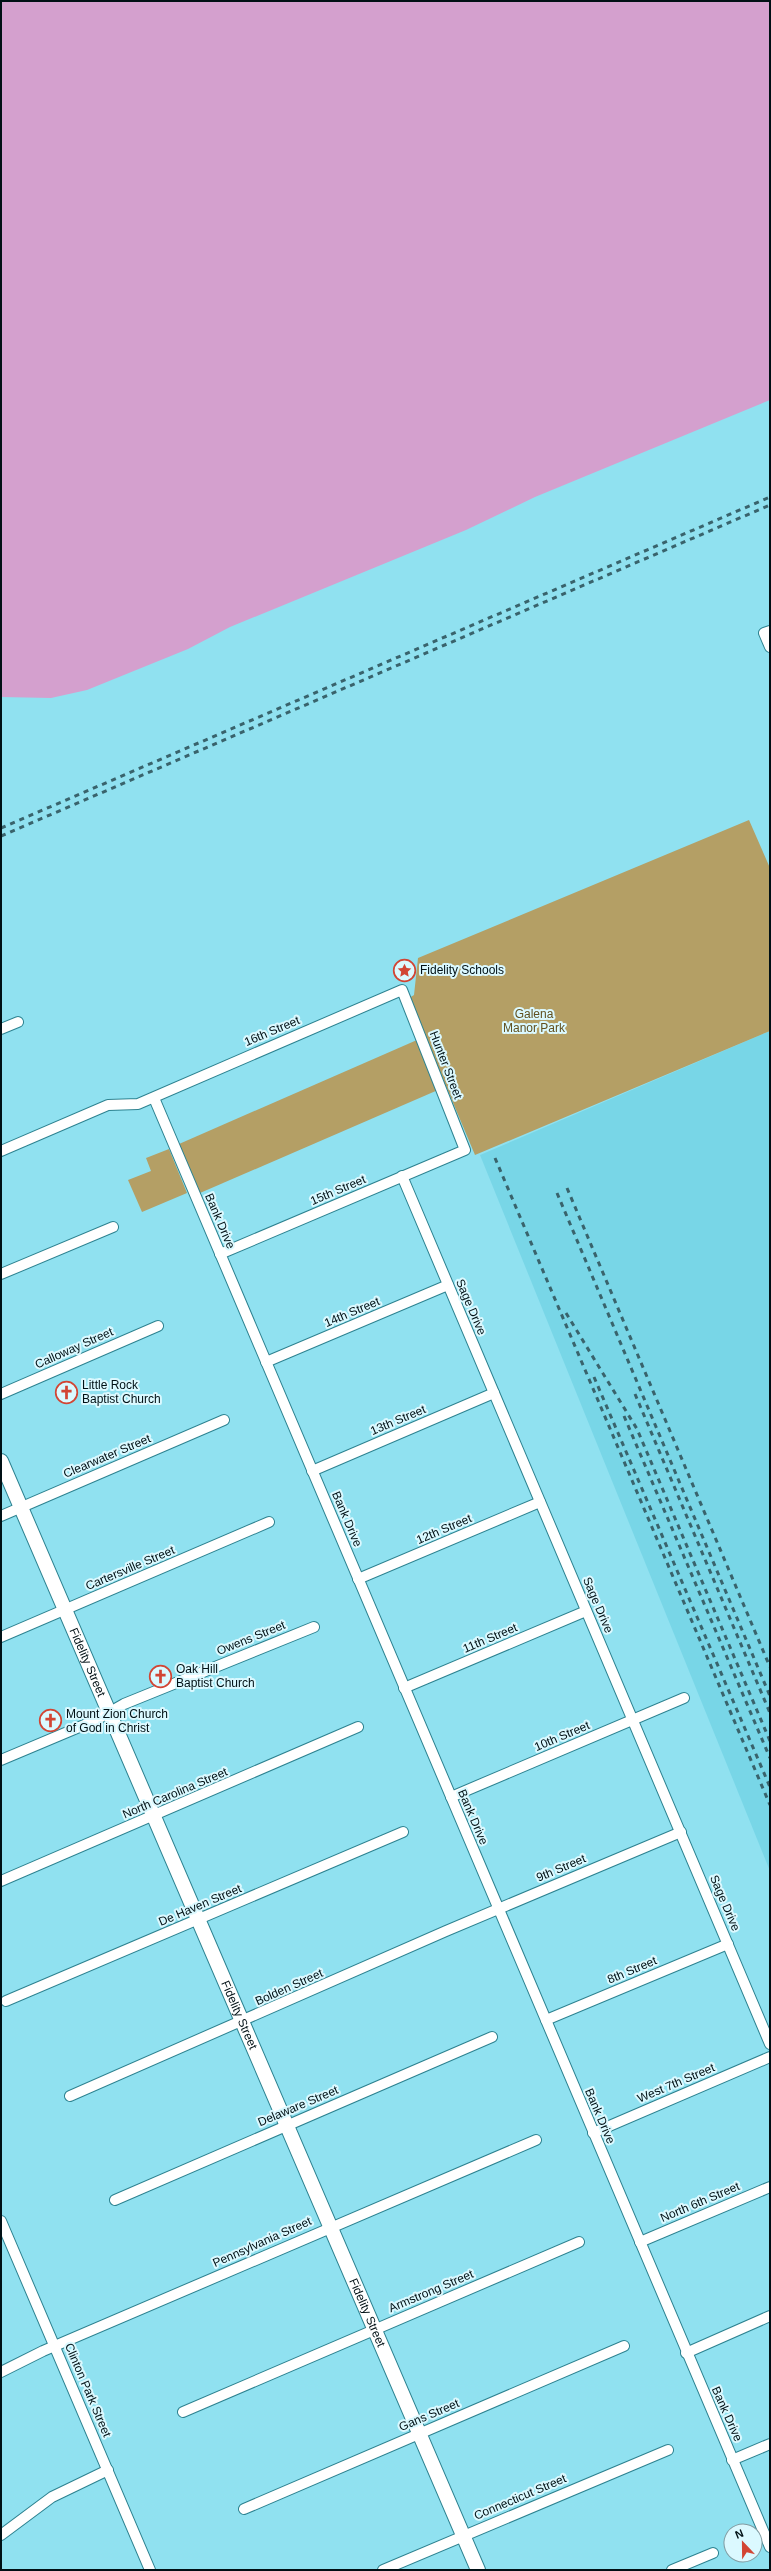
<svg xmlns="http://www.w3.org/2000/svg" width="771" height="2571" font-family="Arial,sans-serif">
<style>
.built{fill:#78d6e7}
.green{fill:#b49f65}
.water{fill:#d4a0ce}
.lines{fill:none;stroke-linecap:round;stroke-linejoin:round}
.street-casing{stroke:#2d8290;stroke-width:12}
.secondary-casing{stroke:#2d8290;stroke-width:16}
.street{stroke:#fff;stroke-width:10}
.secondary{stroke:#fff;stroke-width:14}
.rail{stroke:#39636c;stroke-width:3;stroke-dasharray:5 5;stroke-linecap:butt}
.labels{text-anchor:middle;stroke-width:4;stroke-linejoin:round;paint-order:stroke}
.poi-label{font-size:12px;fill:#001015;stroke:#dbf9ff;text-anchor:start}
.park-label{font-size:12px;fill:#61501f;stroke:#dbf9ff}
.street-label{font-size:12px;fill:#001015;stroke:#dbf9ff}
</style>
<rect width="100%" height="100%" fill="#90e1f0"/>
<polygon class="built" points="770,1031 770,1871 480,1155"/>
<g class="green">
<polygon points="749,820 770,868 770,1031 475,1155 409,998 414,995 418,958"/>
<polygon points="417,1040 438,1090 200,1193 179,1144"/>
<polygon points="169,1149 187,1193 142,1212 128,1180 151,1171 146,1158"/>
</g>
<polygon class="water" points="1,1 770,1 770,400 535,497 466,530 230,627 188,649 87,690 51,698 1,697"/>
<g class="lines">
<defs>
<g id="street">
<polyline points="770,631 764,633 770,647"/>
<polyline points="1,1029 18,1022"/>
<polyline points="154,1098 770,2547"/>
<polyline points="1,1151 108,1105 138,1104 402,990 465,1150 220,1254"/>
<polyline points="402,1176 770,2044"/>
<polyline points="1,1274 113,1227"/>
<polyline points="266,1362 448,1285"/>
<polyline points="1,1394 158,1326"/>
<polyline points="312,1471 494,1393"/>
<polyline points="1,1516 224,1420"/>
<polyline points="358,1579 540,1502"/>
<polyline points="1,1637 269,1522"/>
<polyline points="404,1688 586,1611"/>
<polyline points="1,1760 96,1720 124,1704 314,1627"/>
<polyline points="451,1797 684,1698"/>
<polyline points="1,1881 358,1727"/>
<polyline points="6,2001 403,1832"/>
<polyline points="546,2020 728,1944"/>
<polyline points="70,2096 446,1931 681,1832"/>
<polyline points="593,2133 770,2057"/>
<polyline points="115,2200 492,2037"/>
<polyline points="1,2221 150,2570"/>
<polyline points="640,2242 770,2187"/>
<polyline points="686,2353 770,2316"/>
<polyline points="1,2372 43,2351 536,2140"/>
<polyline points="183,2412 579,2242"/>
<polyline points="732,2460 770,2444"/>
<polyline points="244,2509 624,2346"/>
<polyline points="1,2535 52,2497 108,2470"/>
<polyline points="383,2570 668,2450"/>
<polyline points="672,2570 713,2553"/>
</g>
<g id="secondary">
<path id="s1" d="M1,1461L478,2570"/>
</g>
</defs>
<use href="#street" class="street-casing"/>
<use href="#secondary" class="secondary-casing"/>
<use href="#street" class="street"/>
<use href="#secondary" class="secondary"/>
<g class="rail">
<polyline points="1,828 770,497"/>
<polyline points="1,836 770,505"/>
<polyline points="495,1158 770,1805"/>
<polyline points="567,1188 770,1667"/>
<polyline points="557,1193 770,1696"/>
<polyline points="566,1313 637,1429 770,1741"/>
<polyline points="594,1377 770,1787"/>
<polyline points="635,1394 770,1713"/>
<polyline points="624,1416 770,1758"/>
</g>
</g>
<defs>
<symbol id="sight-ring" viewBox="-11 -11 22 22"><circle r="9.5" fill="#dbf9ff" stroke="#d24534" stroke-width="1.5"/><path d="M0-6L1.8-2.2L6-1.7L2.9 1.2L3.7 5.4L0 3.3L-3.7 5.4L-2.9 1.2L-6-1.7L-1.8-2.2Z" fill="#d24534"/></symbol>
<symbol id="church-ring" viewBox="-11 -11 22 22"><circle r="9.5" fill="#dbf9ff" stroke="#d24534" stroke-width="1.5"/><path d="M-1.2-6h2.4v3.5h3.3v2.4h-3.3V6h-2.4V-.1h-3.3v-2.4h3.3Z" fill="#d24534"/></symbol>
</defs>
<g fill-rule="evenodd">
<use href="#sight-ring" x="392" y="958" width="25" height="25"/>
<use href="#church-ring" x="54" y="1380" width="25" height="25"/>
<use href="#church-ring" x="148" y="1664" width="25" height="25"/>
<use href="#church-ring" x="38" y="1708" width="25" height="25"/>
</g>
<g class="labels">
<g class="poi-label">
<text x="420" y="974">Fidelity Schools</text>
<text x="82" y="1389">Little Rock<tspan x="82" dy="14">Baptist Church</tspan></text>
<text x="176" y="1673">Oak Hill<tspan x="176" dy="14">Baptist Church</tspan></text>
<text x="66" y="1718">Mount Zion Church<tspan x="66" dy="14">of God in Christ</tspan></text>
</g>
<g class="park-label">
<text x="534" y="1018">Galena<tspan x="534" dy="14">Manor Park</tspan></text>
</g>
<g class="street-label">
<text transform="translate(272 1031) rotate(-23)" y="4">16th Street</text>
<text transform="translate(446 1065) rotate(69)" y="4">Hunter Street</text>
<text transform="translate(338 1190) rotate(-23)" y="4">15th Street</text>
<text transform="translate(220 1221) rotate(67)" y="4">Bank Drive</text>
<text transform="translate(471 1307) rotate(67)" y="4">Sage Drive</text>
<text transform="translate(352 1312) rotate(-23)" y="4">14th Street</text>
<text transform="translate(74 1348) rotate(-24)" y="4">Calloway Street</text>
<text transform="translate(398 1420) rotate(-23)" y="4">13th Street</text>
<text transform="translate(107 1456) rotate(-23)" y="4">Clearwater Street</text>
<text transform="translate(347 1519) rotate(67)" y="4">Bank Drive</text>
<text transform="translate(444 1529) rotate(-23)" y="4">12th Street</text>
<text transform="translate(130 1568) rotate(-23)" y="4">Cartersville Street</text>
<text transform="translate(598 1605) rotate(67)" y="4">Sage Drive</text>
<text transform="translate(251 1638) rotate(-22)" y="4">Owens Street</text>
<text transform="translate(490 1638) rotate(-23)" y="4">11th Street</text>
<text dy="4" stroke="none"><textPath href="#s1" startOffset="219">Fidelity Street</textPath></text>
<text transform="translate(562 1736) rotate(-23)" y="4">10th Street</text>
<text transform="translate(175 1793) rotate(-23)" y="4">North Carolina Street</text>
<text transform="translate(473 1817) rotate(67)" y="4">Bank Drive</text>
<text transform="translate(561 1868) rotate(-23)" y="4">9th Street</text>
<text transform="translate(725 1903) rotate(67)" y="4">Sage Drive</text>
<text transform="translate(200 1905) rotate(-23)" y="4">De Haven Street</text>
<text transform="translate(632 1970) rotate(-23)" y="4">8th Street</text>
<text transform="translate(289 1987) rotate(-24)" y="4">Bolden Street</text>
<text dy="4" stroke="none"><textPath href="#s1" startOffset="603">Fidelity Street</textPath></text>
<text transform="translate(676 2083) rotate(-23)" y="4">West 7th Street</text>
<text transform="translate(298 2106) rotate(-23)" y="4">Delaware Street</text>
<text transform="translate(600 2116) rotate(67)" y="4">Bank Drive</text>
<text transform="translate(700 2202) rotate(-23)" y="4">North 6th Street</text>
<text transform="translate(262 2242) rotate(-24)" y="4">Pennsylvania Street</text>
<text transform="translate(431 2291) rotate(-23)" y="4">Armstrong Street</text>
<text dy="4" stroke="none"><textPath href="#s1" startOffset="927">Fidelity Street</textPath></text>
<text transform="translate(88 2390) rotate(67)" y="4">Clinton Park Street</text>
<text transform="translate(727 2414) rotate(66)" y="4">Bank Drive</text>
<text transform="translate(429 2415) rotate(-23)" y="4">Gans Street</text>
<text transform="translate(520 2497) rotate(-23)" y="4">Connecticut Street</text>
</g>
</g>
<rect width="771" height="2571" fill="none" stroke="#001015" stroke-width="4"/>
<g transform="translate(743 2543) rotate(338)"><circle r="19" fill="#dbf9ff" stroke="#839ca1"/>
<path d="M0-3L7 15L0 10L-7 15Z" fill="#d24534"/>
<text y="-6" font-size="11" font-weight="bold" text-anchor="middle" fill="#001015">N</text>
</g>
</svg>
